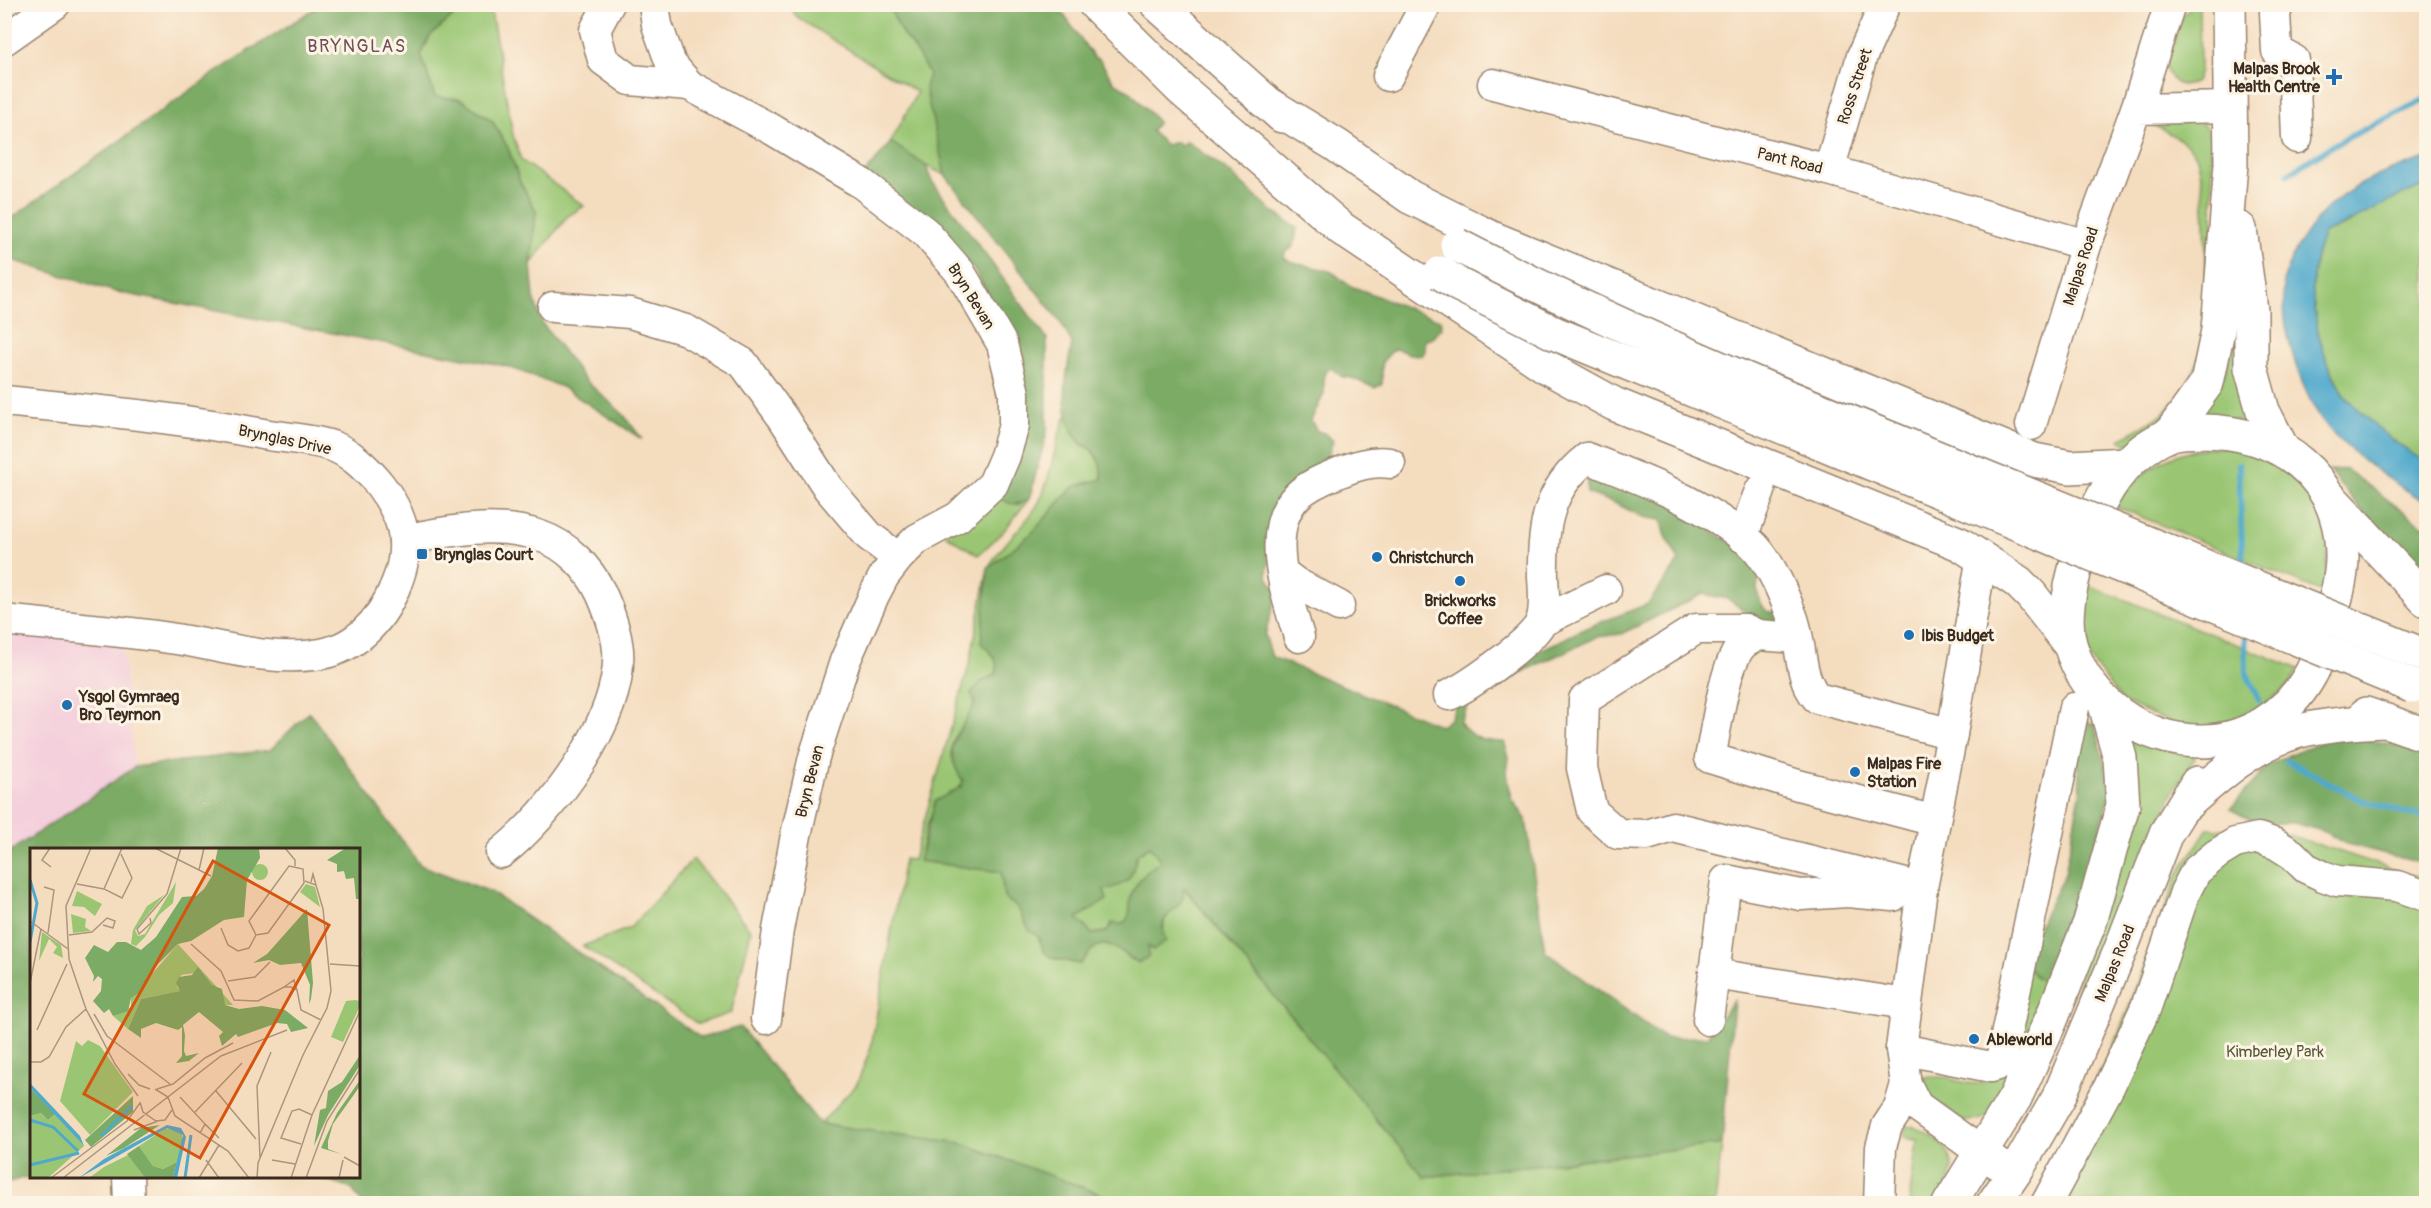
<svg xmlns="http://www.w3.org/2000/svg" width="2431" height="1208" font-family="Pangolin,sans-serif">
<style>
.built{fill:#f4cfdc}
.green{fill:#9ac673;stroke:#6a7848;stroke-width:1.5}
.forest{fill:#7bab65;stroke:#5b6a42;stroke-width:1.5;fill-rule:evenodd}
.water{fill:#4fa9cc;stroke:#456a75;stroke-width:1.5}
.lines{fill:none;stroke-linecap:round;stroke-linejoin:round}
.stream{stroke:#4fa9cc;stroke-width:6}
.minor-casing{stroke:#98836e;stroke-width:33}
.major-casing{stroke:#98836e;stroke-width:36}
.highway-casing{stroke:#98836e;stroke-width:36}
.minor{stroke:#fff;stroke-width:30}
.major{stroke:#fff;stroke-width:33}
.highway{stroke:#fff;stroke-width:33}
.highway-bridge-casing{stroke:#98836e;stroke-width:36;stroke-linecap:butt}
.highway-bridge{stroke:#fff;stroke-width:33}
.poi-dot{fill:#1f6fb2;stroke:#fcf5e5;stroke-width:2}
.labels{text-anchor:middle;stroke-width:6;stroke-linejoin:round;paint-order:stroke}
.poi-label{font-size:16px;font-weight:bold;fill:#3b2a1e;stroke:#fcf5e5;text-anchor:start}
.street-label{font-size:16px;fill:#3b2a1e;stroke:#fcf5e5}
.park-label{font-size:16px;fill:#585938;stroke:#fcf5e5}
.neighbourhood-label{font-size:18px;letter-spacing:1.5px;fill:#704f5a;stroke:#fcf5e5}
.inset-river{fill:none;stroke:#4fa9cc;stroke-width:3}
.inset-road{fill:none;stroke:#aa957e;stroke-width:1.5}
.view{fill:#d7540e;fill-opacity:0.15;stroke:#d7540e;stroke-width:3}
.inset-edge{fill:none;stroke:#3b2a1e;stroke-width:3}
</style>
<rect width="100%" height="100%" fill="#fcf5e5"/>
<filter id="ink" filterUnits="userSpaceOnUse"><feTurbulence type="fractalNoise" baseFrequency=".0167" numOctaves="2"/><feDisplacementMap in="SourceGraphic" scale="12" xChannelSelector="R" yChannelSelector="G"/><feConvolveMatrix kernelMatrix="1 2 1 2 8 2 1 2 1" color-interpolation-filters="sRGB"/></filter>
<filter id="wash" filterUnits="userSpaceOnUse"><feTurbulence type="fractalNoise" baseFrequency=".008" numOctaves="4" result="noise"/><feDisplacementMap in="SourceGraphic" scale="24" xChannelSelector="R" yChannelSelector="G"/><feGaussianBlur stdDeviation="1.35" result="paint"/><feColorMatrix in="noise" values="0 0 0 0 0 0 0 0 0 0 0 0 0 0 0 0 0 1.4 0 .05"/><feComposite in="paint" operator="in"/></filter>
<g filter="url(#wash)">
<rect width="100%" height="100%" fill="#f4dcbe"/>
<polygon class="built" points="5,632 122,642 135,767 5,855"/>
<g class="green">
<polygon points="466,5 489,5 491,12 513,135 521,160 584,206 568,216 531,264 536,211 520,182 508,148 492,120 460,99 435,97 421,55 430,36"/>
<polygon points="798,5 888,5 903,35 914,48 929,74 945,175 926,166 891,142 917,92 801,20 793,13"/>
<path d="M2191,5H2199L2200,70L2196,82C2181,90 2171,82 2165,68L2183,14L2188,11Z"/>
<path d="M2176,119C2192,119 2203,119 2211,136L2213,192L2214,325L2180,406L2127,445L2120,439C2139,428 2163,418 2176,400C2186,386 2197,367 2202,351C2209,327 2208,169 2194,152C2184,139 2165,132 2152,124Z"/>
<path d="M2426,185V462C2399,447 2383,433 2361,412C2356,407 2349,402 2345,395C2316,350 2301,283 2324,233L2347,224L2388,200Z"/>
<path d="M2234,299L2256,424L2199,414C2233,369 2233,353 2234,299Z"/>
<path d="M1067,414L1075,435L1081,444L1091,449L1101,465L1102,479L1073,487L1031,534L988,568L994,655L998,666L996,674L981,682C977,696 973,710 966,722C963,726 959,729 957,733C946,748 954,767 963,781C959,792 936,805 929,820C924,832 922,848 919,861L1001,872L1004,897L1018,908L1038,936L1044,951L1052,958L1079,964C1085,959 1087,953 1092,949C1106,937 1121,952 1132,960L1163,934L1165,916L1174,909L1183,887L1425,1177L1722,1144L1715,1203L1126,1204L961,1143L820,1124L857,1084L871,1047L904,859L913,860L970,662L988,568C1001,544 1030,522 1041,498C1053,471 1054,440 1067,414Z"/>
<path d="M2219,447C2265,452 2302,476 2320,519C2322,524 2326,531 2327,536C2330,554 2326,575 2325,593L2115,506C2140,468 2173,449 2219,447Z"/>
<polygon points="996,493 1018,505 1029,499 1002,533 978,555 946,535"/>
<polygon points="2085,584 2299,669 2289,685 2245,720 2190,730 2122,702 2089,657 2081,621"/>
<polygon points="2130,740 2192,755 2195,758 2174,790 2117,922 2080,995 2076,993"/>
<polygon points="2208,828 2289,835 2426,880 2426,1203 2034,1204 2119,1033 2178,874"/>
<path d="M1150,846L1162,861C1149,869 1135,881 1131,897C1130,903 1132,910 1129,916C1124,929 1105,932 1092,934L1076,918L1106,900L1104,890L1132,873L1137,854Z"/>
<polygon points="693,859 751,931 731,1013 698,1024 583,946 630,928"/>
<path d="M2027,966L2036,977L2051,982L1989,1115L1979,1120L1964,1121L1930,1098L1922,1086L1923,1078C1939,1070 1966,1089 1985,1082C1989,1081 1994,1076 1998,1074Z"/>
<path d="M1906,1125C1924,1127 1952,1146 1952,1167C1951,1178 1943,1193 1939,1203H1909L1917,1139L1904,1137Z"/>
</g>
<g class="forest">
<polygon points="320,5 466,5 430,36 421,55 435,97 460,99 492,121 508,148 520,182 536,211 531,265 534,298 542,323 584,379 623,414 642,439 562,387 506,366 116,292 5,258 5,223 213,74"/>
<path d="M888,5H1057L1094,58L1099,59L1114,82L1131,92L1158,122L1151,131L1166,145L1177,142L1181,146L1186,141L1229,172L1268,208L1297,228C1295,238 1296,249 1285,252L1284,258C1298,266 1315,266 1329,271C1338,274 1344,284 1353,287C1382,297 1411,311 1441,320L1442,326L1431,339L1424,340C1430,368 1406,350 1394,349L1382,362V384L1375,388L1349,377H1342L1333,369H1328C1322,378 1325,384 1324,393C1323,397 1313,414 1311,421L1317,431L1326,434L1333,441L1324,467L1268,565L1267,575L1277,592L1265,635L1272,657L1441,726L1450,719L1456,706L1516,662L1586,628L1648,604L1679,561L1665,534L1662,520L1643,517L1617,504L1587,493V482L1595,470L1629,479L1747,553L1759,578L1757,588L1759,600L1766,611L1784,614L1783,625L1764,629L1745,611L1728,599L1703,594L1621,634L1597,637L1530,668L1469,703L1460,723C1472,739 1485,742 1504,742L1509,757L1507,773L1512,799L1526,819L1545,951L1665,1038L1707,1037L1734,1000L1722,1144L1424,1177L1184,887C1183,891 1184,894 1183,897C1177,915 1154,914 1166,941L1153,951L1148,946L1149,956L1138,963C1125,956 1109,936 1093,949C1088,953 1085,959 1080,964L1052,958L1044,951L1038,936L1029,930L1018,908L1004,897L1001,872L919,861L935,801L961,787L963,781C939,745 960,735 975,703L971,693L981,682L996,674C1000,660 990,652 981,643L988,568L1031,534L1073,487L1102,479C1101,469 1100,457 1091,449C1088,446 1083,446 1080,442C1057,417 1066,374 1072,343L1059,320L945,175L925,87L929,74L914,48L903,35ZM1150,846L1161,861C1149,869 1135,881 1131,897C1129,908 1132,915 1123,924L1112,923L1107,932L1092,934L1077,918L1107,900L1104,890C1130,884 1131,880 1137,854Z"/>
<path d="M891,142L926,166L931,180L1047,339V432L1029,499C1014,507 1007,505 996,493L1025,391L1016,338L972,267L864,175Z"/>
<polygon points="2346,469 2426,528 2426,575 2396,551 2329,471"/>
<polygon points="309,712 420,865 491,892 701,1038 740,1027 820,1124 961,1143 1126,1203 362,1203 352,1189 317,1177 358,1176 358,850 32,850 31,1176 5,1183 5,855 135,767 270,750"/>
<path d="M2078,712L2089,723L2095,724L2111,791L2078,908L2072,912L2074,927L2051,982C2039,981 2034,976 2027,966L2032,939L2065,873L2081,789L2076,753L2082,744L2079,732Z"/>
<polygon points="2362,739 2396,745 2426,755 2426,862 2409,860 2344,843 2326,832 2294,823 2266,823 2249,819 2230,809 2269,765 2295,752 2327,740"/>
</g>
<path class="water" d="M2426,158V185C2391,198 2359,220 2324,233C2301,283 2316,350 2345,396C2349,402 2356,407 2361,412C2383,433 2399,447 2426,462V502C2395,484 2360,461 2335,435C2302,402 2280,330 2284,283C2286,259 2314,218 2333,203C2359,181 2395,168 2426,158Z"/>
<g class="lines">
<g class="stream">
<polyline points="2288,174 2333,145 2426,99"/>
<polyline points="2239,464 2243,571"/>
<polyline points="2245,629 2246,672 2259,700"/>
<polyline points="2287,761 2363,801 2426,818"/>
</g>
</g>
</g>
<g filter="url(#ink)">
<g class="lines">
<defs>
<g id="minor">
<polyline points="609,4 595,30 603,60 630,80 689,85"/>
<polyline points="654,4 657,25 671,64 689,85 773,130 861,183 925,232 960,272 1002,344 1014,393 1014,425 1005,456 993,484 958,517 917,539 898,558 884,576 874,595 845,661 814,757 796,835 778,930 766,1019"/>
<polyline points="2279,4 2275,13 2277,51 2294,60 2297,138"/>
<polyline points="4,40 55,4"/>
<polyline points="1388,76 1426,4"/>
<polyline points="1493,84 1829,170 2086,245"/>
<polyline points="2136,109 2170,4"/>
<polyline points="1829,170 1862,56 1885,4"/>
<polyline points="553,307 630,313 686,330 743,363 783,418 828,488 869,536 898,558"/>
<path d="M4,401C91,410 178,417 263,434C285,438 310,439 332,446C364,457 404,507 404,542C405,559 401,572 395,587C381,622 353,651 314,655C268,661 221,646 176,639C119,630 62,627 4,620"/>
<polyline points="2031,425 2086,245 2136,109 2230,107"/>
<polyline points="1742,537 1760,491"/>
<path d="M404,540C447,531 498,521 540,536C567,545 589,568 601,593C609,611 616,630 618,650C623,718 552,813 501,853"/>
<polyline points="1980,568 1952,734 1922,888 1901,1049 1906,1084 1917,1106 2013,1175"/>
<polyline points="1284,574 1296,583 1339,606"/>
<polyline points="1541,622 1606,590"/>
<path d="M1758,635C1754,638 1746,641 1742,645C1724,665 1716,731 1710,758L1798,785L1935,821"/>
<path d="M1299,637C1287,597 1263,530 1297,496C1307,486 1321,480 1333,475C1353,467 1369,460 1390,463"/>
<polyline points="1797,638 1758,635 1745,629 1696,629 1584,700 1582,768 1592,811 1618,834 1647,835 1673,827 1922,888"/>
<path d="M1449,695C1470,686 1529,643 1540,624C1546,611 1544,592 1543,578C1542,529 1547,489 1587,458C1638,478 1690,497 1734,530C1741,536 1750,541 1756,548C1772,566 1783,593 1792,616C1803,644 1797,674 1817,698L1952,734"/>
<polyline points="1714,974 1906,1004"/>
<polyline points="1708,1020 1726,880 1801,895 1847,892 1893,896"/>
<polyline points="1901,1049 1991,1067 1998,1065 2001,1060 2074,708"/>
<polyline points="128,1176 129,1204"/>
<polyline points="1879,1204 1881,1147 1887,1126 1899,1108 1906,1084"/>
<polyline points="2046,1204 2109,1087 2146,1007 2185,892 2196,871 2217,854 2235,843 2258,838 2276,844 2292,854 2306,868 2323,876 2337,881 2397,886 2426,896"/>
</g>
<g id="major">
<polyline points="2240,229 2251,310 2251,368 2263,411 2283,450"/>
<path d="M2201,431C2278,431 2342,474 2342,557C2342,579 2336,600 2329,621C2324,640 2319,660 2309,677C2287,715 2246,741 2202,741C2144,742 2086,702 2070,644C2063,617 2070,588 2077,562C2093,510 2115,458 2169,435C2178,431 2191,432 2201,431Z"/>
<polyline points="2170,434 2207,383 2218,330 2231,164 2229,4"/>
<polyline points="1949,1204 2015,1098 2051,1020 2090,922 2123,805 2120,758 2104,701"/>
<polyline points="1993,1204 2017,1169 2059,1097 2120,951 2166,833 2197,783"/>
</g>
<g id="highway">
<polyline points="1095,4 1181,89 1342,229 1547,367 1614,404 1960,544 2018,582 2031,595 2070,645"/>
<polyline points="1157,4 1282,116"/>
<polyline points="1264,101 1336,145 1410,197 1492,238 2034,460 2070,467 2126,464"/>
<polyline points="2326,493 2426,600"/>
<polyline points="2366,714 2426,735"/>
<path d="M2182,808C2215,779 2252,745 2296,732C2325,724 2356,722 2387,721"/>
</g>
</defs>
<use href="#minor" class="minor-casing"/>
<use href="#major" class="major-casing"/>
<use href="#highway" class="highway-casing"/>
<use href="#minor" class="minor"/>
<use href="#major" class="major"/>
<use href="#highway" class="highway"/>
<defs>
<g id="highway-bridge">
<path d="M1457,245C1558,298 1662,344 1766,388L2423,655"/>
<polyline points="1441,273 1459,285 1554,333 2412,686"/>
</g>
</defs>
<use href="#highway-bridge" class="highway-bridge-casing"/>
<use href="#highway-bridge" class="highway-bridge"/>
</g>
</g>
<g class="poi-dot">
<path d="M2331 68h6v6h6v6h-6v6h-6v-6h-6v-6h6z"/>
<rect x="416" y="548" width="12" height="12" rx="3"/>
<circle cx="1377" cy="557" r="6"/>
<circle cx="1460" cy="581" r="6"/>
<circle cx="1909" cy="635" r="6"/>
<circle cx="67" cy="705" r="6"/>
<circle cx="1855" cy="772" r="6"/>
<circle cx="1974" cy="1039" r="6"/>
</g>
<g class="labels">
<g class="poi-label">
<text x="2320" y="74" text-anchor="end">Malpas Brook<tspan x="2320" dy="18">Health Centre</tspan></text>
<text x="434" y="560">Brynglas Court</text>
<text x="1389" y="563">Christchurch</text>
<text x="1460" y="606" text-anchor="middle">Brickworks<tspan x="1460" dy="18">Coffee</tspan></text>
<text x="1921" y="641">Ibis Budget</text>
<text x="79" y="702">Ysgol Gymraeg<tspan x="79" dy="18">Bro Teyrnon</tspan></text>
<text x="1867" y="769">Malpas Fire<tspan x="1867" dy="18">Station</tspan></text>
<text x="1986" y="1045">Ableworld</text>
</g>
<g class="street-label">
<text transform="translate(1854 86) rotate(-72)" y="6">Ross Street</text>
<text transform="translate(1790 160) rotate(14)" y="6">Pant Road</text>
<text transform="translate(2080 266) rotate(-72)" y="6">Malpas Road</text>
<text transform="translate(972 296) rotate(58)" y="6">Bryn Bevan</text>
<text transform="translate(285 439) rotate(12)" y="6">Brynglas Drive</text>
<text transform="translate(809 781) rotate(-76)" y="6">Bryn Bevan</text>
<text transform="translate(2114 963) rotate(-68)" y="6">Malpas Road</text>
</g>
<g class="park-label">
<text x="2275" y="1057">Kimberley Park</text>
</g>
<g class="neighbourhood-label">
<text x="357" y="52">BRYNGLAS</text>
</g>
</g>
<g transform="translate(30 848)">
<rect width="330" height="330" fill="#f4dcbe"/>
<path d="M222 24a8 8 0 1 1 16 0a8 8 0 1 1-16 0ZM146,34L143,55L129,67L115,89L106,98L101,96L103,82L117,58L134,47L105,82L108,88L115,86ZM276,36L285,39L290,59L270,44ZM47,43L72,56L65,68L54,59L42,58ZM41,66L56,71L55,79L61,83L43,85ZM12,84L31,97L33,110L23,105L27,99L19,91L9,113ZM148,96L203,157H194L172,124L151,127L147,139L151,143L111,151L98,181L83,168L101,159V150ZM325,152L330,153V158L313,194L301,189L316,153ZM58,192L70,198L103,244L60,287L30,253L46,193L52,198ZM11,265L18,272L25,266L54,298L18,330H0V268ZM136,280L152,285V299L147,314L133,321L123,318L109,298ZM98,307L115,330H59L74,319Z" fill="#9ac673"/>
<path d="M188,0H229L230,10L217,32L214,69L194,72L161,93L148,96L121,123L112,143L101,150L98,163L83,168L79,161L74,165L63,153L71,143L72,131L68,128L63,134L64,128L55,110L64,97L78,104L87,94H96L111,102L126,89L152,49L166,48L174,41L182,28ZM316,0H330V51H326L324,30L316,31L314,23L307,24V16L297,12ZM277,61L283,135L281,151L279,156L280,137L271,115L250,117L239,112L223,115L237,106ZM168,119L182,137L192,141L195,157L209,161L232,158L255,162L278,180L261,184L257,176L247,175L208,189L206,186L192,198L189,188L193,184L169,164L153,177L155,187L154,203L156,208L169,205L159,213L146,215L152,208V179L148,182L126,175L111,181V190L98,181L111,151L150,143L146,135L149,129L162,127ZM330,207V217L298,267L284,298L290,262L296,260L298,243L312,234ZM330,232V238L303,276L298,293V301L311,306L291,300L307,265ZM0,240L25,266L18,272L11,265L0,268ZM103,248V264L61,299L55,292ZM130,277L94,300L76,308L111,280ZM109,298L123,318L133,321L147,314L143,330H115L97,306Z" fill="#7bab65"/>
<path d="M0,235L50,288L54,298L0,240ZM137,277L151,280L156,289L147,330H143L153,287L137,280L49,330L74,311Z" fill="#4fa9cc"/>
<path class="inset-river" d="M0,32L7,55L0,94M0,272L23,279L48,303M71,288L102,258M0,317L49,305M155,330L161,287"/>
<path class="inset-road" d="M20,0L12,12L21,19M61,0L36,58L39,111L56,161L85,216L108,248M125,0L181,28M255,0L265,12V18M91,6L102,30L92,50L74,41L92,0M259,18L273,21L274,35L238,85L226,87L219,73ZM169,22L174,0M281,34L283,26L286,37M47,36L74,41M14,39L24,42L18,85M120,70L121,75L109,86L107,81L137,46L151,0M0,73L38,101M191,80L198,97L208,103L219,100L226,87M39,87L62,84L77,70L85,73L83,80L73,77M161,96L191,123L204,152L228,153L254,139H261L267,142L271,162L291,172M300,116L330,118M198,133L225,129L240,114M0,135L11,81M254,139L264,132L267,142M64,166L77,188L140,236M7,182L37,116M0,214H11L19,209L36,179L56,161M98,226L109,237L120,241M125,241L138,249L145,268L198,303L219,330M127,241L143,236L175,210L203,195M186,243L226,291M150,249L175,276L170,285M110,254L113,264L126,273L135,272L142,262M165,264L212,215M175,276L189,290M104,282L128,273M271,296L251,290L262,263L269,261L282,267M314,309L330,318M230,310L227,238L241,204M176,312L189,330M242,312L265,316M21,330L97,273L110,255M33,330L191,208L257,182M169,330L189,297M227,330L228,315L273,207L297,160L301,143L293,61L286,37L275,33M261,330L282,267L330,163M276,330L297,273L330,221M309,330L313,312"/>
<path class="view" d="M183,13L299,77L170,310L54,246Z"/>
<rect width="330" height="330" class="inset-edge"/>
</g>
<rect width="2431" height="1208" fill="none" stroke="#fcf5e5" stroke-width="24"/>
</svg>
